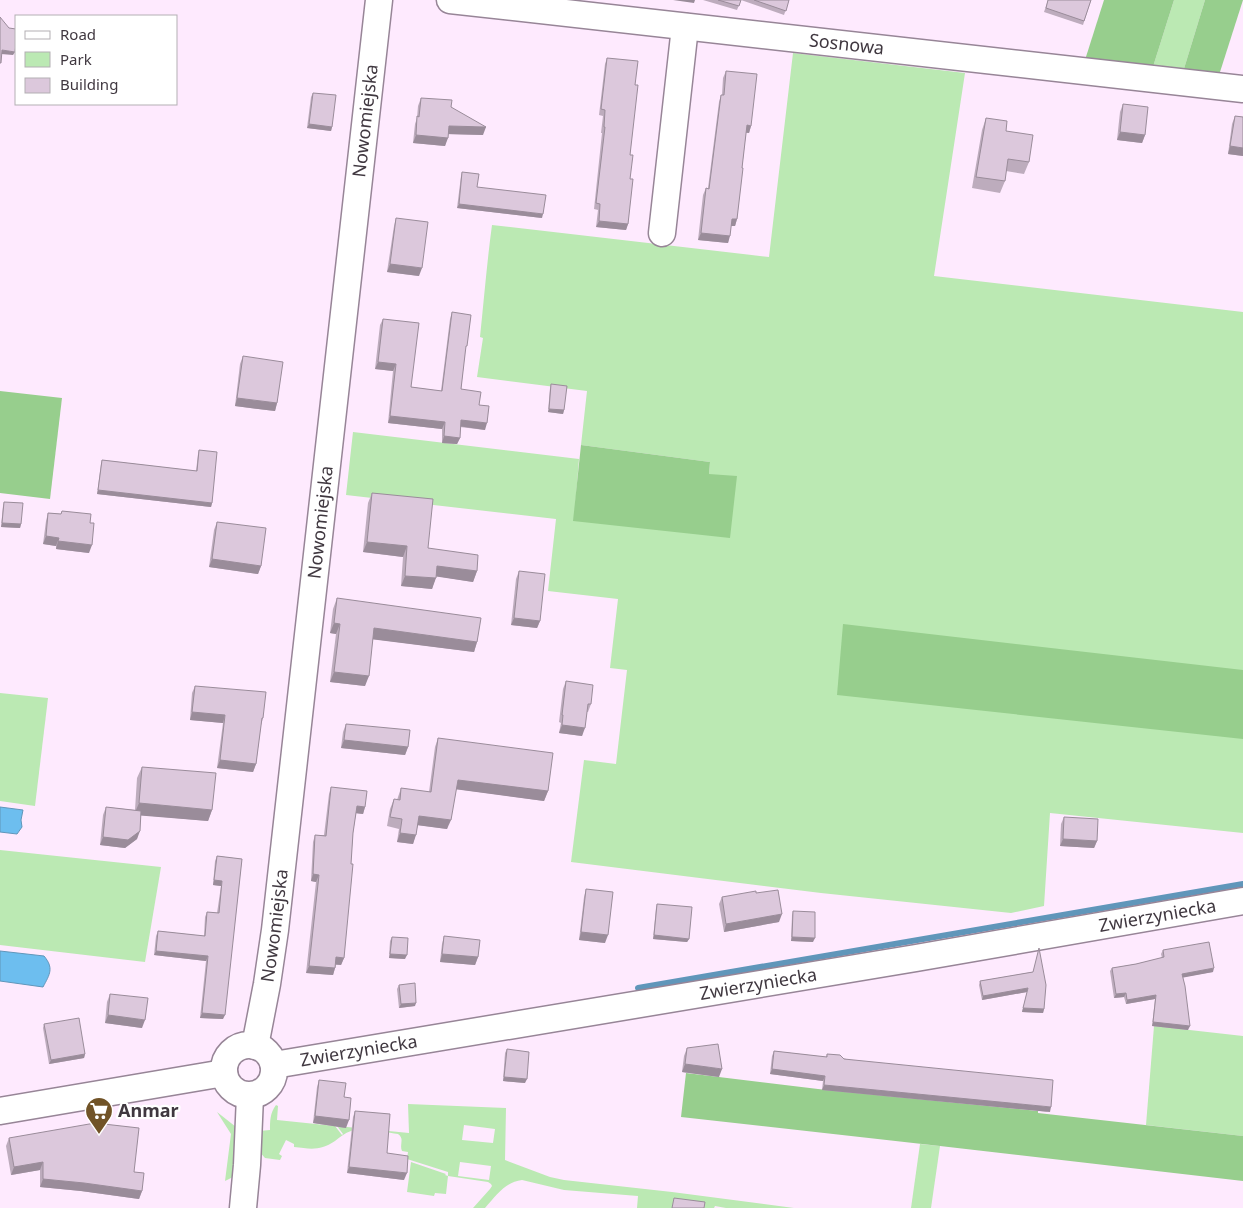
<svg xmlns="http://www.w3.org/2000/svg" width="1243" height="1208" font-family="'Noto Sans',sans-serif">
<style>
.green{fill:#bbe9b3;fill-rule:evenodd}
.forest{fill:#97ce8d}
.water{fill:#6dbeef;stroke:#6096ba}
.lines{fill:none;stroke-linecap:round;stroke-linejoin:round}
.stream{stroke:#6096ba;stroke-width:6}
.minor-casing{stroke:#978597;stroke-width:29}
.minor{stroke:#fff;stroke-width:26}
.wall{fill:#bdacbd}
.shaded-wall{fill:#9a8c9a}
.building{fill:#dcc8dc;stroke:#9a8c9a}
.labels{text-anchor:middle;stroke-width:4.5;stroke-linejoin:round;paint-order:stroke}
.street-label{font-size:18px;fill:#403840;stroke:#fff}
.poi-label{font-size:18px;font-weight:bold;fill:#403840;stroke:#fff;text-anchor:start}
</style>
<rect width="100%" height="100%" fill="#feeafe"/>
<g class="green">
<polygon points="1174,0 1205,0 1183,72 1152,70"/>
<path d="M793,53L965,73L934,276L1243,312V833L1050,813L1044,906L1011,913L821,893L571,862L584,760L616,764L627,670L610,668L618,599L548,591L556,519L346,495L353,432L579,459L574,521L709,474L710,462L581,445L587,391L477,377L483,338L480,337C484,299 487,262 492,225L769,257Z"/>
<polygon points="0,693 48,698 35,806 0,801"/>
<polygon points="0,850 161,867 145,962 0,945"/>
<polygon points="1154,1026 1243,1036 1243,1136 1146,1125"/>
<path d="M408,1104L506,1108L505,1160L550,1177L564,1180L672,1192L794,1208H726L715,1206L714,1208H637L638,1196L564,1190L522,1180C505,1182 496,1196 485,1208H473L490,1189L492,1186L491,1184L488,1182L448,1176V1172L407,1159L408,1152L402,1151C399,1144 405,1139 398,1134C385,1132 363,1127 351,1131C345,1133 340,1137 335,1141C320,1151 311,1149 294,1147V1144L286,1140L279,1154L282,1156L280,1160L265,1158L258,1150L259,1131L270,1130C270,1121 270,1113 276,1105L278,1106L277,1120L335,1126L342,1135L343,1134L337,1126L409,1133ZM464,1125L495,1129L493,1143L462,1140ZM460,1162L491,1166L489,1180L458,1176Z"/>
<polygon points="217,1112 236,1127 233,1177 225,1181 231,1134"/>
<polygon points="920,1144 940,1146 931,1208 911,1208"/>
<polygon points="411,1162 446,1174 445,1175 448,1176 446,1194 435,1193 434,1196 407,1192"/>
</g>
<g class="forest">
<polygon points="1104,0 1174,0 1152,70 1085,60"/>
<polygon points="1205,0 1243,0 1220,72 1183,72"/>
<polygon points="0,391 62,398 50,499 0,493"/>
<polygon points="581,445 710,462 709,474 737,476 730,538 573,521"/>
<polygon points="843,624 1243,670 1243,739 837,695"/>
<polygon points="686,1073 818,1089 1038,1111 1038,1113 1243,1136 1243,1181 940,1146 681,1117"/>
</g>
<g class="water">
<polygon points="0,807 23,810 21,820 22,827 17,834 0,832"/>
<path d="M0,951L44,956C54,968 50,974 43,987L0,981Z"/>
</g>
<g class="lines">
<polyline class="stream" points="638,988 1243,884"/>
<defs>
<g id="minor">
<path id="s1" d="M450,0L1243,89"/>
<polyline points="662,233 685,27"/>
<circle cx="249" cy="1070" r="25"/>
<path id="s2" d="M255,1046L267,984L275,930L379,0"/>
<path id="s3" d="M274,1065L916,958L1243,901"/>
<polyline points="0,1111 224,1073"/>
<polyline points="243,1208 247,1165 250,1096"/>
</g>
</defs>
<use href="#minor" class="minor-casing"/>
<use href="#minor" class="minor"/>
</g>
<g class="wall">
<polygon points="703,0 789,0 784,15 741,0 737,10"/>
<polygon points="1048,0 1091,0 1083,25 1044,12"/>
<polygon points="607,58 635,85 630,155 630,179 628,224 626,230 596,227 598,210 594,209 602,133 601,133 603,116 599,115 605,64"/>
<polygon points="726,71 751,126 749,133 746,133 742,168 737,219 735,226 731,226 728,243 698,240 703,195 706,188 708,188 719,102 721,95 722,95 723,78"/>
<polygon points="313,93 332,127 331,131 307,128 311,97"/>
<polygon points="421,98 451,107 483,135 448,134 445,146 413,143 415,124 417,118 418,106"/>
<polygon points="1123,104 1145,135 1142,143 1117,140 1120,112"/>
<polygon points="1235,116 1243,117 1243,156 1228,154 1232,124"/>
<polygon points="986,118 1006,131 1029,162 1024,174 1006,171 1005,181 1000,193 972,188 982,130"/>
<polygon points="462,172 477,187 542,218 457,208 461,176"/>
<polygon points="396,218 419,276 387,272 394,226"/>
<polygon points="452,312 465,353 461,389 479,405 485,430 460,427 460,438 457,444 442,443 442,429 388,423 393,371 375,369 380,325 383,319 411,387 441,391 450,319"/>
<polygon points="243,356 277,403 275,411 235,406 240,364"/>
<polygon points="551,384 564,410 563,414 548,412 550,388"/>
<polygon points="199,450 212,503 211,507 97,494 101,464 102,460 196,471 198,454"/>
<polygon points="372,493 428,548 477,571 473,582 436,576 432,589 401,586 403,557 363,552 368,503"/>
<polygon points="4,502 21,524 20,528 1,527 3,506"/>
<polygon points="62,511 90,523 89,553 56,549 56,546 43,544 46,521 48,513 61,514"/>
<polygon points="217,522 261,566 258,574 209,567 214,530"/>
<polygon points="519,571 540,621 537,628 511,625 516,579"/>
<polygon points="337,598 477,642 474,652 373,639 365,686 330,682 336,634 330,633 333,609"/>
<polygon points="566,681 591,704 588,712 587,712 582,736 559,733 561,723 559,722 563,689"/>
<polygon points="195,686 263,718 261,725 256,764 253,772 217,768 223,723 190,720 192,693"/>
<polygon points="346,724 408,747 405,755 341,748 343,732"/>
<polygon points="438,738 548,791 544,801 456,789 447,829 418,825 413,844 397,842 399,829 387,826 390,809 394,799 397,800 401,788 429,792 435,747"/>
<polygon points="142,767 212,810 208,821 141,815 137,839 125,848 100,845 103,815 106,807 135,810 137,778"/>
<polygon points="331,787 365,807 363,814 356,813 353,833 344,958 341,965 336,965 333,975 306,973 316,882 311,881 313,842 315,835 324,835 329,794"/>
<polygon points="1064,817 1097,841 1094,848 1060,846 1061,824"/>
<polygon points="217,856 242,859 223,1019 200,1018 206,961 154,955 156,936 158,931 204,936 205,917 207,912 217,913 221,886 213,885 215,861"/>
<polygon points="586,889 605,943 579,940 584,897"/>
<polygon points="756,893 779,922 724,932 719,904 722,897"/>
<polygon points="657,904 689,939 687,942 653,939 656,908"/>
<polygon points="793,911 813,942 791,941 792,915"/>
<polygon points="444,936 478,957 475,965 440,962 442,944"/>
<polygon points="392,937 405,959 389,958 390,941"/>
<polygon points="1163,950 1213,972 1183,977 1188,1030 1152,1026 1155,999 1126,1004 1124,997 1114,998 1110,971 1112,968 1136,964 1162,958 1161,954"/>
<polygon points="1032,972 1044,1009 1043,1013 1022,1012 1027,992 982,1000 979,985 980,981"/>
<polygon points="399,985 415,1006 399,1008 397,989"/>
<polygon points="110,994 142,1028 105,1023 107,1002"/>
<polygon points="44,1024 85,1054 84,1058 49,1064 43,1028"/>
<polygon points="687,1048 719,1077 682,1072 684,1056"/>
<polygon points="507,1049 525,1083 503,1081 505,1053"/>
<polygon points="774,1051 826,1057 827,1054 1050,1112 822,1090 823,1081 770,1074 772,1056"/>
<polygon points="319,1080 344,1097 346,1128 313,1123 317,1087"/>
<polygon points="355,1111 387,1153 404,1180 347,1173 353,1117"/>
<polygon points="9,1138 134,1172 142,1191 139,1199 81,1191 40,1187 40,1170 11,1175 6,1146"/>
</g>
<g class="shaded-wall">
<polygon points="673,0 695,0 694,3"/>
<polygon points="2,50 15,52 13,55 1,54"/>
<polygon points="309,124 332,127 331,131 307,128"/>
<polygon points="747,125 751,126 749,133 744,132"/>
<polygon points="449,126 486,127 483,135 446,134"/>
<polygon points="1120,132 1145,135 1142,143 1117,140"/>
<polygon points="416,135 448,138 445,146 413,143"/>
<polygon points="1230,146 1243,148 1243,156 1228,154"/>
<polygon points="459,204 543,214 542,218 457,208"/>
<polygon points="732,219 737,219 735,226 730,226"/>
<polygon points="599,221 628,224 626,230 596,227"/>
<polygon points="701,233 730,236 728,243 698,240"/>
<polygon points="390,264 422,268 419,276 387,272"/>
<polygon points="378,362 396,364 393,371 375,369"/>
<polygon points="237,398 277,403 275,411 235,406"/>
<polygon points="549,409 564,410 563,414 548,412"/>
<polygon points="390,416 445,422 442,429 388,423"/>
<polygon points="461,420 487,423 485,430 458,426"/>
<polygon points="444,436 460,438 457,444 442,443"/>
<polygon points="98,490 212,503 211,507 97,494"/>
<polygon points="2,523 21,524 20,528 1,527"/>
<polygon points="46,536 59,538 56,546 43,544"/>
<polygon points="58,541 92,545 89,553 56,549"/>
<polygon points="367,542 407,546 403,557 363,552"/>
<polygon points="212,559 261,566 258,574 209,567"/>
<polygon points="437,566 477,571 473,582 433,576"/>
<polygon points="405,576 436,578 432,589 401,586"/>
<polygon points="514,618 540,621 537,628 511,625"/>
<polygon points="334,623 340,624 336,634 330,633"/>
<polygon points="374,628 477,642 474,652 370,639"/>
<polygon points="334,672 369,676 365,686 330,682"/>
<polygon points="192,712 225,715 223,723 190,720"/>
<polygon points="562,725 585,728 582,736 559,733"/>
<polygon points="344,740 408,747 405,755 341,748"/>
<polygon points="220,760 256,764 253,772 217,768"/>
<polygon points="458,780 548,791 544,801 454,789"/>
<polygon points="139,803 212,810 208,821 134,815"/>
<polygon points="357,806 365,807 363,814 354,813"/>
<polygon points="419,816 451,820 447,829 416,825"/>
<polygon points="140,831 137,839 125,848 100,845 103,837"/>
<polygon points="400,833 416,835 413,844 397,842"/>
<polygon points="1063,839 1097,841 1094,848 1060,846"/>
<polygon points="313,874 319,875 316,882 311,881"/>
<polygon points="214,880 222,881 221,886 213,885"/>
<polygon points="782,914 779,922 724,932 726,924"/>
<polygon points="581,932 608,935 605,943 579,940"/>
<polygon points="654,935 689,939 687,942 653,939"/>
<polygon points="792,937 815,938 813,942 791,941"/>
<polygon points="156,951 208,956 206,961 154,955"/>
<polygon points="390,954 407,955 405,959 389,958"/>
<polygon points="442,954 478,957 475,965 440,962"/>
<polygon points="336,957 344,958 341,965 334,964"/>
<polygon points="309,966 335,968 333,975 306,973"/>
<polygon points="1214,968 1213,972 1181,978 1182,974"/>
<polygon points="1028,988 1027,992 982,1000 983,996"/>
<polygon points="1126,993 1124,997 1114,998 1116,994"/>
<polygon points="1156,995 1155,999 1126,1004 1127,1000"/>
<polygon points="416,1003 415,1006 399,1008 401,1004"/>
<polygon points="1023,1008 1044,1009 1043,1013 1022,1012"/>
<polygon points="202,1013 225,1015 223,1019 200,1018"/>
<polygon points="108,1015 145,1020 142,1028 105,1023"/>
<polygon points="1153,1022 1190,1026 1188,1030 1152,1026"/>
<polygon points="85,1054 84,1058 49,1064 51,1060"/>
<polygon points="685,1064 722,1069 719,1077 682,1072"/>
<polygon points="772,1069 825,1076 823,1081 770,1074"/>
<polygon points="504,1077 527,1079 525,1083 503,1081"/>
<polygon points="824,1085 1051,1107 1050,1112 822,1090"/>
<polygon points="315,1116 349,1120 346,1128 313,1123"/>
<polygon points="43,1162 40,1170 11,1175 14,1167"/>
<polygon points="349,1167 407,1173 404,1180 347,1173"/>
<polygon points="43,1179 84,1183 142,1191 139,1199 81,1191 40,1187"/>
</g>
<g class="building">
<polygon points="718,0 741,0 739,6"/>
<polygon points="754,0 789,0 786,11"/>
<polygon points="1048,0 1091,0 1084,21 1046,8"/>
<polygon points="0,17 9,28 16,29 16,44 15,52 2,50 1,63 0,63"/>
<polygon points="607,58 638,61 635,85 638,85 630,155 633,155 630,179 633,179 628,224 599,221 600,204 596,203 605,127 604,127 605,110 601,109"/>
<polygon points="726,71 757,74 751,126 747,125 742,168 743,168 737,219 732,219 730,236 701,233 706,188 709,189 721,95 724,95"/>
<polygon points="313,93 336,95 332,127 309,124"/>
<polygon points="421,98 452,100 451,107 486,127 449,126 448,138 416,135 417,116 419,117"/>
<polygon points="1123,104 1148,107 1145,135 1120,132"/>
<polygon points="1235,116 1243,117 1243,148 1230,146"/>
<polygon points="986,118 1007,121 1006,131 1033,135 1029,162 1008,159 1005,181 976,177"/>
<polygon points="462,172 479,174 477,187 546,195 543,214 459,204"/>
<polygon points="396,218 428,222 422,268 390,264"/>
<polygon points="452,312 471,315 467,346 466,346 461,389 481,392 479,405 489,406 487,423 461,420 460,438 444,436 445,422 390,416 396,364 378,362 383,319 419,323 411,387 442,391"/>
<polygon points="243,356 283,362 277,403 237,398"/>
<polygon points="551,384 567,386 564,410 549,409"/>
<polygon points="199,450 217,452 212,503 98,490 102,460 197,471"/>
<polygon points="372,493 433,499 428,548 478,555 477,571 437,566 436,578 405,576 407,546 367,542"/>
<polygon points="4,502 23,503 21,524 2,523"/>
<polygon points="62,511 91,514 90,523 94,523 92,545 58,541 59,538 46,536 48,513 61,514"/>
<polygon points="217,522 266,528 261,566 212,559"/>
<polygon points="519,571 545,574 540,621 514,618"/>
<polygon points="337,598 481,618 477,642 374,628 369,676 334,672 340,624 334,623"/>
<polygon points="566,681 593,685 591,704 588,704 585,728 562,725 563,715 562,715"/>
<polygon points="195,686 266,692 263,718 262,718 256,764 220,760 225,715 192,712"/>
<polygon points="346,724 410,730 408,747 344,740"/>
<polygon points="438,738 553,753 548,791 458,780 451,820 419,816 416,835 400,833 402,819 390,817 394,799 400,800 401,788 431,792"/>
<polygon points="142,767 216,773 212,810 139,803"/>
<polygon points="331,787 367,791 365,807 357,806 353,833 351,864 353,864 344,958 336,957 335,968 309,966 319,875 313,874 315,835 326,836"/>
<polygon points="106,807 141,811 140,831 128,840 103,837"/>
<polygon points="1064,817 1098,819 1097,841 1063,839"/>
<polygon points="217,856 242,859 225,1015 202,1013 208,956 156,951 158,931 205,936 207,912 219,913 222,881 214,880"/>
<polygon points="586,889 613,892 608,935 581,932"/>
<polygon points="778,890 782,914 726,924 722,897 756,891 756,893"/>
<polygon points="657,904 692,907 689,939 654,935"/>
<polygon points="793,911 815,912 815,938 792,937"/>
<polygon points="444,936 480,940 478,957 442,954"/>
<polygon points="392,937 408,938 407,955 390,954"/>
<polygon points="1209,942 1214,968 1182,974 1185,986 1190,1026 1153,1022 1156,995 1127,1000 1126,993 1116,994 1112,968 1136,964 1164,957 1163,950"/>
<polygon points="1039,948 1046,985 1044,1009 1023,1008 1028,988 983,996 980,981 1033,972"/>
<polygon points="415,983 416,1003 401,1004 399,985"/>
<polygon points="110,994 148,998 145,1020 108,1015"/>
<polygon points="79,1018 85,1054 51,1060 44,1024"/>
<polygon points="718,1044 722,1069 685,1064 687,1048"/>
<polygon points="507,1049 529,1052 527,1079 504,1077"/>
<polygon points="774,1051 827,1057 827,1054 840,1055 844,1059 1053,1080 1051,1107 824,1085 825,1076 772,1069"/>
<polygon points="319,1080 346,1083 344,1097 351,1098 349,1120 315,1116"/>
<polygon points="355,1111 390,1114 387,1153 408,1156 407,1173 349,1167"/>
<polygon points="95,1123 139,1128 134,1172 144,1173 142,1191 84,1183 43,1179 43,1162 14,1167 9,1138"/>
<polygon points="674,1198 705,1202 704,1208 672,1208"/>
</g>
<defs>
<symbol id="supermarket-pin" viewBox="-11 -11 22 30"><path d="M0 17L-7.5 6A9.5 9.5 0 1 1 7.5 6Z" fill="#715327" stroke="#fff"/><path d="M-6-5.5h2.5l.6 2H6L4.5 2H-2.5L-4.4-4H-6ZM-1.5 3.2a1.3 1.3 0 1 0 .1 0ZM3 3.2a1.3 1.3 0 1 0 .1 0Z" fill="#fff"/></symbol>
</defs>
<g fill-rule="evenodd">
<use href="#supermarket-pin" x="83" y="1095" width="32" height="43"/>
</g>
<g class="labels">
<g class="street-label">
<text dy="6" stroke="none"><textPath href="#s1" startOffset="399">Sosnowa</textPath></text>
<text dy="6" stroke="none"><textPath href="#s2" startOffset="932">Nowomiejska</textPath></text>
<text dy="6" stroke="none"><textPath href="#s2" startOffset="528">Nowomiejska</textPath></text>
<text dy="6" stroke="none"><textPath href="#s3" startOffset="896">Zwierzyniecka</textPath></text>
<text dy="6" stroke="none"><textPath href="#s2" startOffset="122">Nowomiejska</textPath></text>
<text dy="6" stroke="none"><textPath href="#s3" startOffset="491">Zwierzyniecka</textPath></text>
<text dy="6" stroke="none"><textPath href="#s3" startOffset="86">Zwierzyniecka</textPath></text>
</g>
<g class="poi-label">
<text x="118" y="1117">Anmar</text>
</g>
</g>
<rect x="15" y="15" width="162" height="90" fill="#ffffff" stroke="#b3afb3"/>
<rect x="25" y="31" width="25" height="8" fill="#ffffff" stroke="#b3afb3"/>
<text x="60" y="40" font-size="15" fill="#403840">Road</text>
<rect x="25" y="52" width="25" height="15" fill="#bbe9b3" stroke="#b3afb3"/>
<text x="60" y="65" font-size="15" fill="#403840">Park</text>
<rect x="25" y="78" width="25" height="15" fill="#dcc8dc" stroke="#b3afb3"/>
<text x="60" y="90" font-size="15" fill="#403840">Building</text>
</svg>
